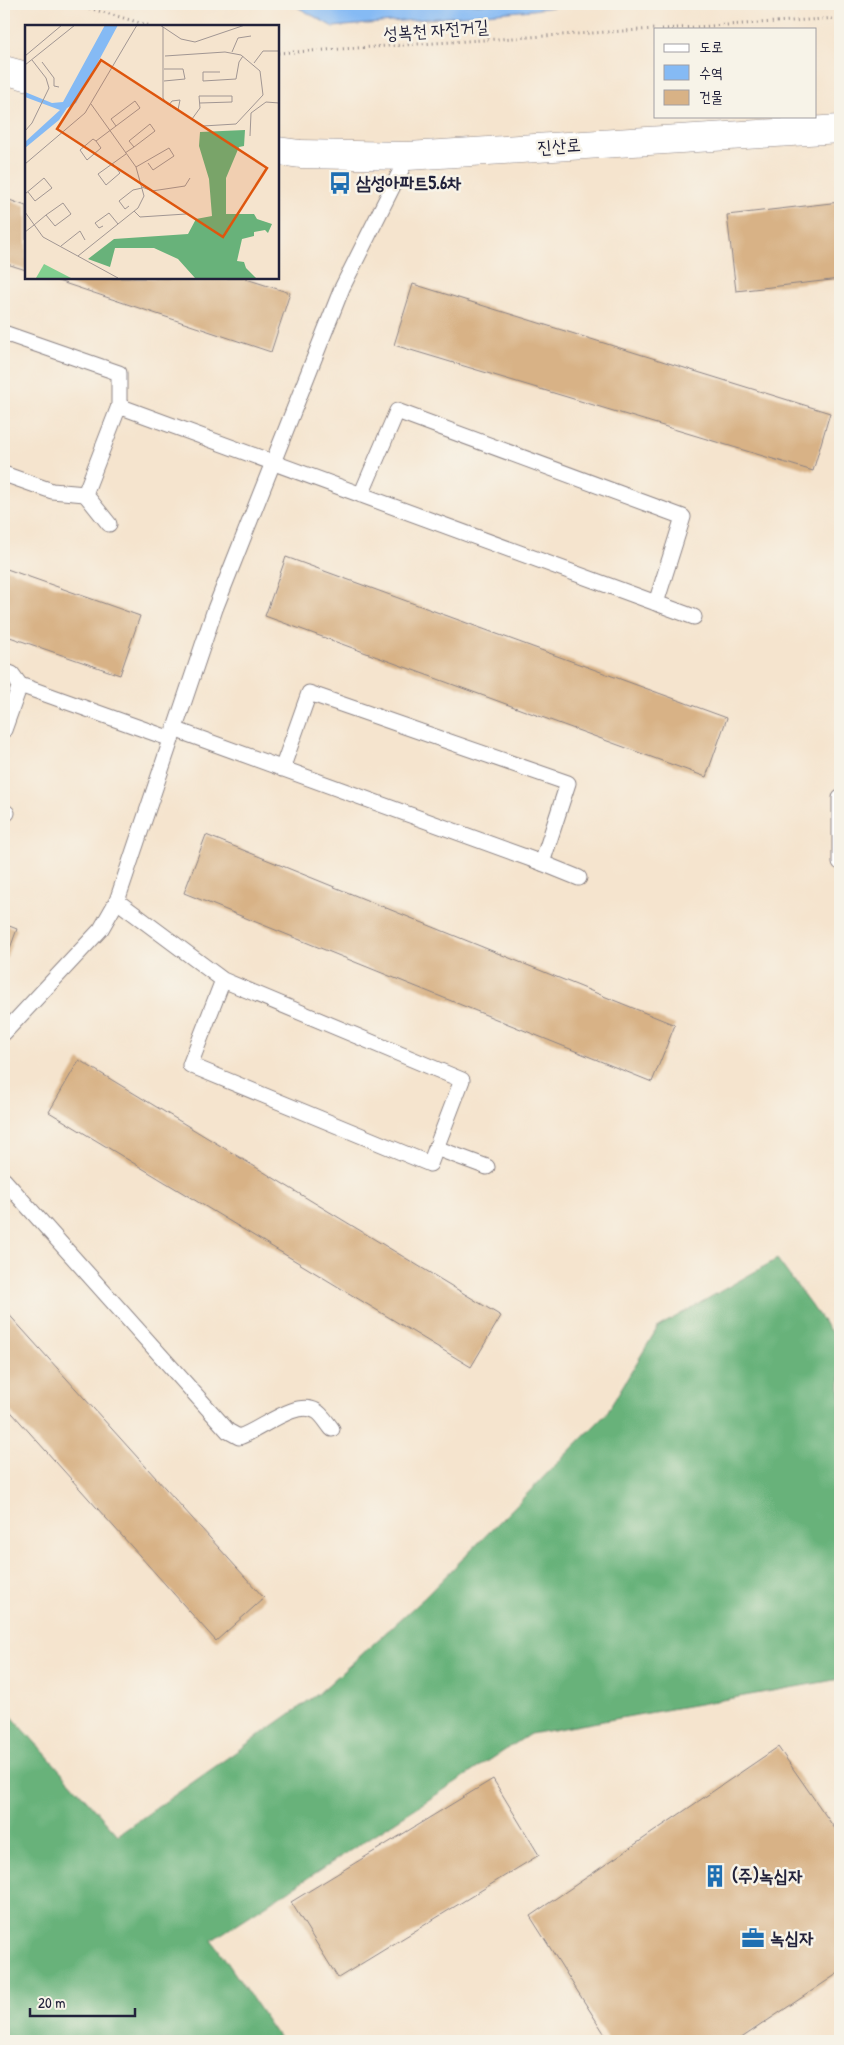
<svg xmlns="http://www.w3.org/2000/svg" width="844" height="2045" font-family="'Patrick Hand','Poor Story',sans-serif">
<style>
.forest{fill:#68b27a;stroke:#456a5a}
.water{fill:#85baf4;stroke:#546e98}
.building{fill:#d8b286}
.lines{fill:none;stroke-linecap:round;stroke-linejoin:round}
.lane-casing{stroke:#8c8384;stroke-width:17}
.secondary-casing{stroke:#8c8384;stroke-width:29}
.path{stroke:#8c8384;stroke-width:3;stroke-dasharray:1 4;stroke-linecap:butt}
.lane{stroke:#fff;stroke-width:15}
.secondary{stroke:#fff;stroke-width:28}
.labels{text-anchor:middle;stroke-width:5;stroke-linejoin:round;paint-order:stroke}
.street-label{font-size:18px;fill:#22223b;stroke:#f7f3e8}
.poi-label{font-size:18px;font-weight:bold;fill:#22223b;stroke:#f7f3e8;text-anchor:start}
.inset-road{fill:none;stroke:#a19693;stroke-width:1}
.view{fill:#de560e;fill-opacity:0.15;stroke:#de560e;stroke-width:2.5}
.inset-edge{fill:none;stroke:#22223b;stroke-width:2.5}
</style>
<rect width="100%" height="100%" fill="#f7f3e8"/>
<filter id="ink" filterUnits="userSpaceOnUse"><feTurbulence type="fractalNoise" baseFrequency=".02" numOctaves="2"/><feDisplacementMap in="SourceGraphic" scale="10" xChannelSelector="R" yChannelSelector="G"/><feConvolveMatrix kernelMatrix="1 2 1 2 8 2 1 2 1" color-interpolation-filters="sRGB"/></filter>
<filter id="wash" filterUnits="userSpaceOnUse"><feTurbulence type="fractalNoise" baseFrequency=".0096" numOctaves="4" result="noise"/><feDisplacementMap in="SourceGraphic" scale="20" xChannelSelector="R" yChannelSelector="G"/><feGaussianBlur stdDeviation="1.12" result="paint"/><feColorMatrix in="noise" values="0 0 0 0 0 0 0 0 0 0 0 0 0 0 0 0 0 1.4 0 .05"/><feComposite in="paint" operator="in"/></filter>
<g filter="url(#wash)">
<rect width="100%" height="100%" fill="#f5e4ce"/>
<polygon class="forest" points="777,1259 840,1344 840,1679 530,1734 212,1940 281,2041 4,2041 4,1712 7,1711 118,1835 318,1694 424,1598 606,1414 658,1327"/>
<polygon class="water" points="292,4 574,4 532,10 333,27"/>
<g id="blocks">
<g class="building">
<polygon points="4,198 26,206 26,270 4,263"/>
<polygon points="840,202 840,279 736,291 727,215"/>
<polygon points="49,278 243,278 290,293 271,352"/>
<polygon points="413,284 830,413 813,471 394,345"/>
<polygon points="286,557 727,718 706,777 265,616"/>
<polygon points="4,568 140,616 120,675 4,635"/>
<polygon points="206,835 675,1025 652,1082 184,893"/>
<polygon points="4,924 17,929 4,965"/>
<polygon points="79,1060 501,1316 471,1367 49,1112"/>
<polygon points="4,1309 264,1598 216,1641 4,1404"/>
<polygon points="778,1747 840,1836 840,1972 737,2041 609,2041 530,1916"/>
<polygon points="493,1779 539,1855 338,1978 291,1902"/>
</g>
</g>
</g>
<g filter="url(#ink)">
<use href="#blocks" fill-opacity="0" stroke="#8c8384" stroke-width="1"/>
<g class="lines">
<defs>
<g id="lane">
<polyline points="4,333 119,373 119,406 85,494 52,491 4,474"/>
<polyline points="119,406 656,603 683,517 397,411 361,495"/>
<polyline points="85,494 109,524"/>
<polyline points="656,603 694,617"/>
<polyline points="4,671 12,674 20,685 171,739"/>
<polyline points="174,729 542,863 568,783 309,693 282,769"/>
<polyline points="4,730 20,685"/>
<polyline points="840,798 840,862"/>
<polyline points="4,811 7,813"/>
<polyline points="542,863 579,878"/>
<polyline points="117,901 223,980 462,1080 430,1164 190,1065 223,980"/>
<polyline points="4,1033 101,929 117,901 215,609 342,288 408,156"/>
<polyline points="436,1148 487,1167"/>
<path d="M4,1180L228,1431L239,1437C261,1430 295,1399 316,1411C322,1414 327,1423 332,1429"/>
</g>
<g id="secondary">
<polyline points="4,70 26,76"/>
<polyline points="278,151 300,154 408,156 840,129"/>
</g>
</defs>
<use href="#lane" class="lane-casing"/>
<use href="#secondary" class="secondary-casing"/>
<g class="path">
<polyline points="75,4 151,26"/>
<polyline points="662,29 840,18"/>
<polyline points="278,53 655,29"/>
</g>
<use href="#lane" class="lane"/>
<use href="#secondary" class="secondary"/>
</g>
</g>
<defs>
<symbol id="bus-bare" viewBox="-9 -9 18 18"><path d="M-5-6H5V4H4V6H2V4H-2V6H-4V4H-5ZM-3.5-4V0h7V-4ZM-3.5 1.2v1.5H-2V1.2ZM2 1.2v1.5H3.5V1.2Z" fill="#1f6fb2" stroke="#f7f3e8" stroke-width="2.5" paint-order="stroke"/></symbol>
<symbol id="building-bare" viewBox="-9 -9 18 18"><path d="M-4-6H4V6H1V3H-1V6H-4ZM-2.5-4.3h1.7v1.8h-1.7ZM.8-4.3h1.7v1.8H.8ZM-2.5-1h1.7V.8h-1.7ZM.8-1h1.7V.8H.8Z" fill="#1f6fb2" stroke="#f7f3e8" stroke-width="2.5" paint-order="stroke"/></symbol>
<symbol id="office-bare" viewBox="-9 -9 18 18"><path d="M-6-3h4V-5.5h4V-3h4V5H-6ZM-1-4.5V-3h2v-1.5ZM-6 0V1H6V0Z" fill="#1f6fb2" stroke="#f7f3e8" stroke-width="2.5" paint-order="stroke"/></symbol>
</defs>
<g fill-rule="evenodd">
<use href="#bus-bare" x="324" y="167" width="32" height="32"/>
<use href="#building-bare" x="699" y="1860" width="32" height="32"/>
<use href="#office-bare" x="737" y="1922" width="32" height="32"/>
</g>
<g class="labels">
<g class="street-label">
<text transform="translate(436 30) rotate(-4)" y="6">성복천 자전거길</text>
<text transform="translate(559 146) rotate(-4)" y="6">진산로</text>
</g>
<g class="poi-label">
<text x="356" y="189">삼성아파트5.6차</text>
<text x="732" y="1882">(주)녹십자</text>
<text x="770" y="1944">녹십자</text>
</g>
</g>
<g transform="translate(25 25)">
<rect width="254" height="254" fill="#f5e4ce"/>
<path d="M19,239L46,253H11Z" fill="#81cf8f"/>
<path d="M220,105L219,121L214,122L201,153V189H229L232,194L247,199L243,208L240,205L229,207V211L217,214L212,236L219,237L221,243L231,253H170L153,234L129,223H90L85,242L63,234L89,214L163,209L171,194L187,191L184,154L174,121L175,107Z" fill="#68b27a"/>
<path d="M80,0H93L51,78L42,83L34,95L0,123V117L35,85L0,72V67L27,78L38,77Z" fill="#85baf4"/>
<path class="inset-road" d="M135,0L156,14L170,17L220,0M138,2V73L141,78L178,101L211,99L238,70L235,46L216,30L200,27L140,31M207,27L213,13L226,11M0,31L37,0M17,37L29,53V61L34,62M229,38L238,26H254M0,40L50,0M195,47H178V56L211,54L214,37L218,31M139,56L160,54L158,44H139M144,80L147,76L155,75L153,85M167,94L175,83L174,71H207V77L175,78M0,106L7,98L24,63L21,53L7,35M225,111L226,88L241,77L254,78M71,116L76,123L62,135L55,125L68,114L71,116L115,83L110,76L86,94L91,101M100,128L109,122L130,106L125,99L104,116L109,122M0,139L60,88L112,0M88,139L95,148L81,160L73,149L101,129M111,142L144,123L149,131L128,145L123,138M117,162L127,166L160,161L165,153M0,169L19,153L27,163L10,176L3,167M104,181L100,184L94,176L108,165L117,163M109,186L115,192L161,189M0,187L18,212L93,253M78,201L74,203L70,198L84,188L93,199M0,207L9,200L21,190L38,178L46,189L30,201L21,190M36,221L55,206L60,215M53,231L113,183L119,171L111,142L66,79"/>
<path class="view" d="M76,35L242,143L198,212L32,104Z"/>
<rect width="254" height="254" class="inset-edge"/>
</g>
<rect width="844" height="2045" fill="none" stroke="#f7f3e8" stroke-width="20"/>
<rect x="654" y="28" width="162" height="90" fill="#f7f3e8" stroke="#a29fa3"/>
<rect x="664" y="44" width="25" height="8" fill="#ffffff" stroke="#a29fa3"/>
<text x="699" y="52" font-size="15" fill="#22223b">도로</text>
<rect x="664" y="65" width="25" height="15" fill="#85baf4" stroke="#a29fa3"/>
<text x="699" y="78" font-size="15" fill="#22223b">수역</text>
<rect x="664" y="90" width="25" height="15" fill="#d8b286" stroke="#a29fa3"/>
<text x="699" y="102" font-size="15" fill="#22223b">건물</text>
<path d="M30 2008v8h105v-8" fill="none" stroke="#22223b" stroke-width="2.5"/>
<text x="38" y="2008" font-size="15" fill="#22223b" stroke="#f7f3e8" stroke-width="4" paint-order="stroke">20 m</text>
</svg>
